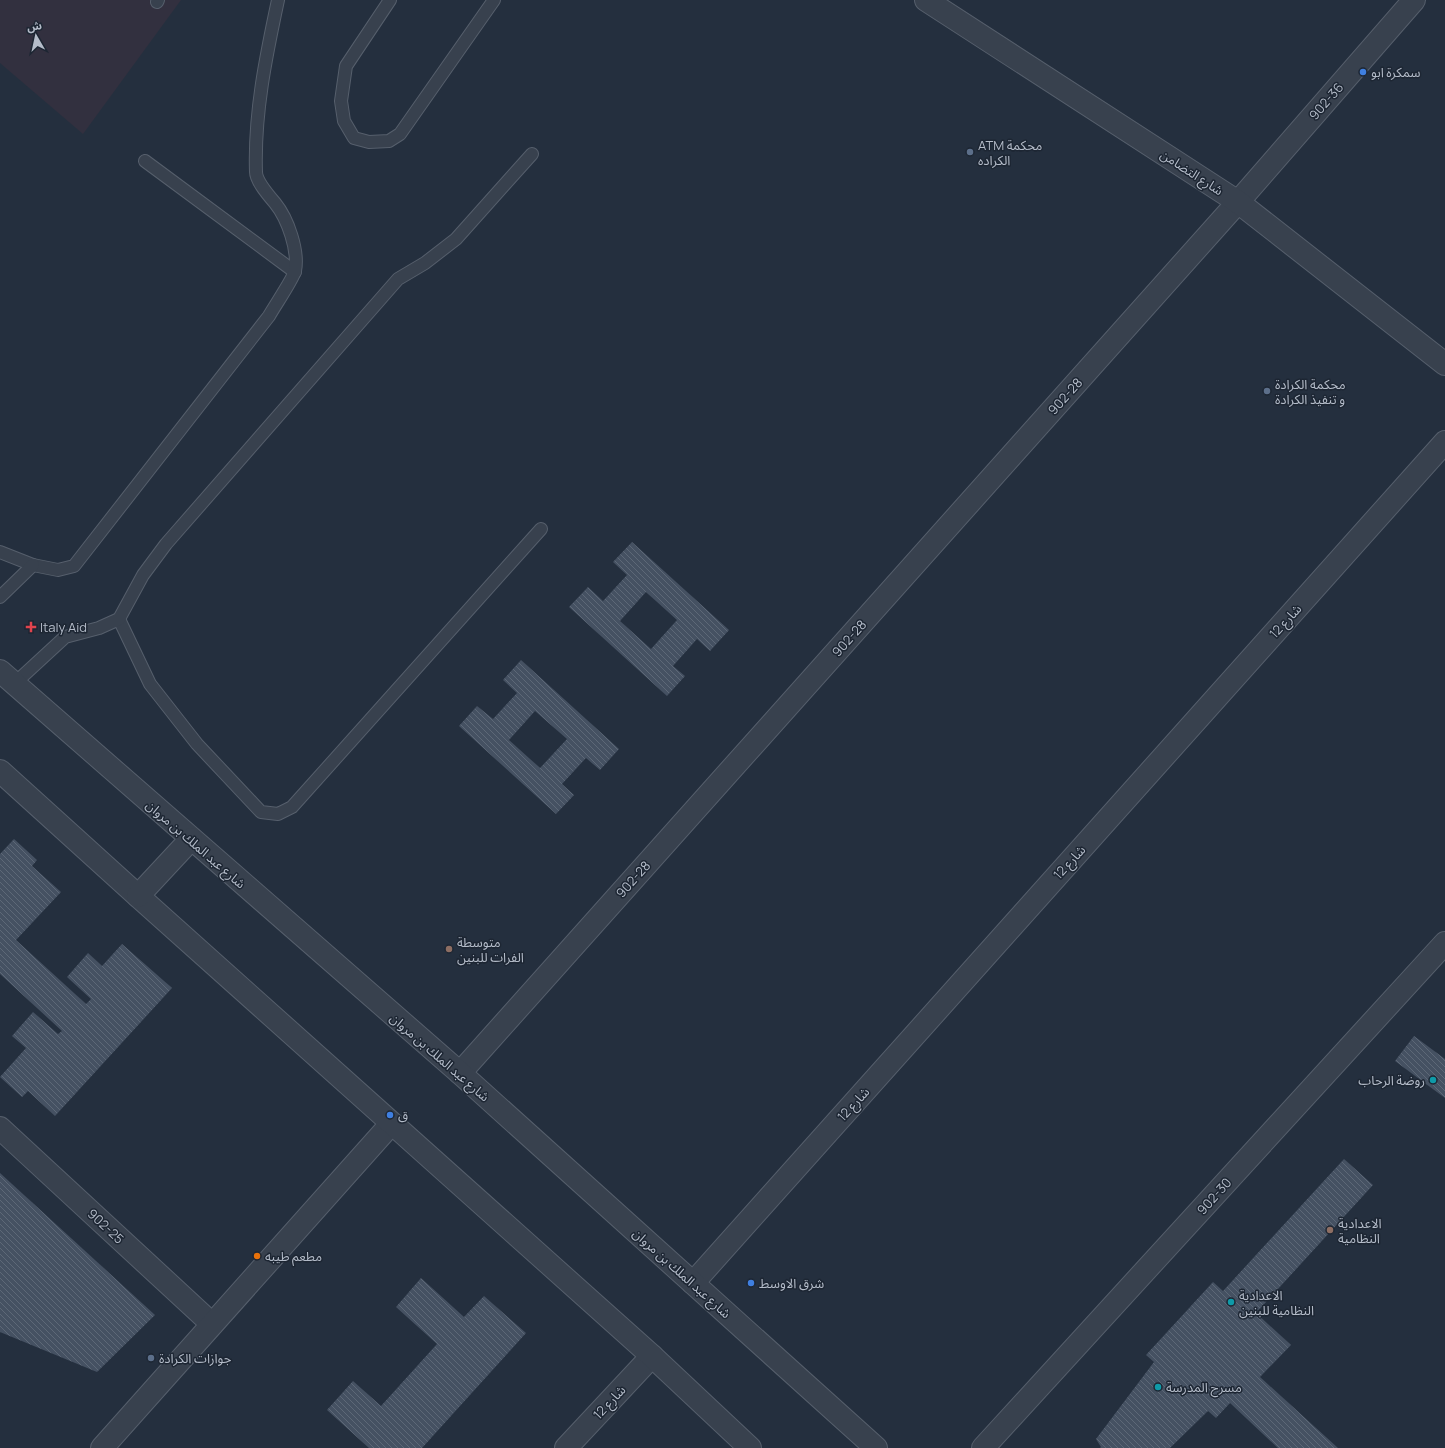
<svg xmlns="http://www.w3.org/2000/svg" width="1445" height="1448" font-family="Manrope,'Noto Sans Arabic',sans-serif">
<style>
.medical{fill:#32303f}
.building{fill:url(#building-back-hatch);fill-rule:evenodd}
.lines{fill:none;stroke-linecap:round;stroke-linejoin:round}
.service-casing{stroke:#565f6c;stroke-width:14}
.minor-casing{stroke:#565f6c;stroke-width:24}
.tertiary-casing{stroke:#565f6c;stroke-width:24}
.service{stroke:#38414e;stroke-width:12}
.minor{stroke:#38414e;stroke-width:22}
.tertiary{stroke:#38414e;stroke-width:22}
.shop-dot{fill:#3f7fe0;stroke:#1d2633;stroke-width:1.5}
.service-dot{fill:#5c6f8a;stroke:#1d2633;stroke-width:1.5}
.health-dot{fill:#e0444e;stroke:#1d2633;stroke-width:1.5}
.education-dot{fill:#8d6e63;stroke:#1d2633;stroke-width:1.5}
.culture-dot{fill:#0f9aa8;stroke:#1d2633;stroke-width:1.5}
.food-dot{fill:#e8710a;stroke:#1d2633;stroke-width:1.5}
.labels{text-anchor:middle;stroke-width:3;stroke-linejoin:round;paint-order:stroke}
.poi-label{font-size:13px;fill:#b4bcc9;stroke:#1d2633;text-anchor:start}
.street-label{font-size:13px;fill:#b4bcc9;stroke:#1d2633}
</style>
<defs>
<pattern id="building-back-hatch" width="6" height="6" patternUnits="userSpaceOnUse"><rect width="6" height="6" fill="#455162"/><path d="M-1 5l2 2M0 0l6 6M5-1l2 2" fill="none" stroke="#5d6877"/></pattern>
</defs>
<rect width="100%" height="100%" fill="#242f3e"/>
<polygon class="medical" points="0,0 181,0 83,134 0,63"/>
<g class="building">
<path d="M632,542L729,630L710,651L697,639L673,666L685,676L667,696L569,607L588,587L603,601L627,575L613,562ZM646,592L677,620L651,649L620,621Z"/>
<path d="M521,660L619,749L600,770L586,758L562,784L574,795L556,814L459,726L477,706L493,719L517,693L503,680ZM535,711L567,739L540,768L509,740Z"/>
<polygon points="14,839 37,860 32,866 61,892 16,940 86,1004 91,999 67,977 88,953 102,966 122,944 172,988 55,1116 28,1091 22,1097 0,1077 26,1048 12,1036 33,1012 58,1034 62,1031 0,974 0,854"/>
<polygon points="1414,1036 1445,1059 1445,1098 1395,1061"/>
<polygon points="1344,1159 1373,1185 1256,1313 1291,1345 1260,1377 1338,1448 1278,1448 1230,1403 1216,1418 1208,1411 1170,1448 1100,1448 1101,1447 1096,1439 1154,1362 1146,1355 1213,1282 1223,1291"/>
<polygon points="0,1173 155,1315 97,1372 0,1332"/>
<polygon points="421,1278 464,1317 484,1296 526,1333 422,1448 369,1448 327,1410 353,1381 381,1406 437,1344 396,1307"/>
</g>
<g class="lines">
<defs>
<g id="service">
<polyline points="390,0 346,66 341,101 344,121 354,138 369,142 389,141 400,134 494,0"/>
<polyline points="157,2 158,0"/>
<polyline points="145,161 295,272"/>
<path d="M0,552L33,565L58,570L74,566L269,316C274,307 293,279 295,271C299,251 288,219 275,203C269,196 256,181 256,172C254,114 266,56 278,0"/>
<polyline points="0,597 33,565"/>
<polyline points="119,619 150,684 197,744 261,812 278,814 292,807 541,529"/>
<polyline points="14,684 65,637 99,628 119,619 143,575 166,544 398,279 425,263 456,239 532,154"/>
</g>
<g id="minor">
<polyline points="460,1073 1238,202 1414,0"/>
<polyline points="0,1128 212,1324"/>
<polyline points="693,1283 1445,442"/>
<polyline points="102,1448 391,1124"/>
<polyline points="566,1448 652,1356"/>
<polyline points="983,1448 1445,943"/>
</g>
<g id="tertiary">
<polyline points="926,0 1238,202 1445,364"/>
<polyline points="0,671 460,1073 876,1448"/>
<polyline points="0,771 138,896 652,1356 750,1448"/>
<polyline points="138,896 191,839"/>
</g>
</defs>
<use href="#service" class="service-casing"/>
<use href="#minor" class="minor-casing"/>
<use href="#tertiary" class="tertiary-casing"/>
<use href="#service" class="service"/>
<use href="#minor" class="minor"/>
<use href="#tertiary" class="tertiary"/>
</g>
<g class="shop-dot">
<circle cx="1363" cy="72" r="4"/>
<circle cx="390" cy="1115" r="4"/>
<circle cx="751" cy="1283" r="4"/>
</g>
<g class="service-dot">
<circle cx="970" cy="152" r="4"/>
<circle cx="1267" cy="391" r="4"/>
<circle cx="151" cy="1358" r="4"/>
</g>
<path class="health-dot" d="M29 621h4v4h4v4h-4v4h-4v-4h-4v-4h4z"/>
<g class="education-dot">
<circle cx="449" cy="949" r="4"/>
<circle cx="1330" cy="1230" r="4"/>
</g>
<g class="culture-dot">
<circle cx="1433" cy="1080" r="4"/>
<circle cx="1231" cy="1302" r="4"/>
<circle cx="1158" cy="1387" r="4"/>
</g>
<circle class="food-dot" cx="257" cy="1256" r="4"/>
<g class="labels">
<g class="poi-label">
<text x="1371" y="77">سمكرة ابو</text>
<text x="978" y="150">ATM محكمة<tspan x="978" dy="15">الكراده</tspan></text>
<text x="1275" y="389">محكمة الكرادة<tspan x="1275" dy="15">و تنفيذ الكرادة</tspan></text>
<text x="40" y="632">Italy Aid</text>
<text x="457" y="947">متوسطة<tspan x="457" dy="15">الفرات للبنين</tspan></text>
<text x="1425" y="1085" text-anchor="end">روضة الرحاب</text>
<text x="398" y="1120">ق</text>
<text x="1338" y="1228">الاعدادية<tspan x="1338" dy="15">النظامية</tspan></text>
<text x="265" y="1261">مطعم طيبه</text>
<text x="759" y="1288">شرق الاوسط</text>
<text x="1239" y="1300">الاعدادية<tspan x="1239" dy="15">النظامية للبنين</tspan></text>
<text x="159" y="1363">جوازات الكرادة</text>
<text x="1166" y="1392">مسرح المدرسة</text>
</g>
<g class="street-label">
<text transform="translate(1326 101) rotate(-49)" y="5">902-36</text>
<text transform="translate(1192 172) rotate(33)" y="5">شارع التضامن</text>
<text transform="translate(1065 396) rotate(-48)" y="5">902-28</text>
<text transform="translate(1285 621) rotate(-48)" y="5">شارع 12</text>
<text transform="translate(849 638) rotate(-48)" y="5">902-28</text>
<text transform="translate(196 844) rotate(41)" y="5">شارع عبد الملك بن مروان</text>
<text transform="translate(1069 862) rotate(-48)" y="5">شارع 12</text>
<text transform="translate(633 879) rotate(-48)" y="5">902-28</text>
<text transform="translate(440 1057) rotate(41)" y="5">شارع عبد الملك بن مروان</text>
<text transform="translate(853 1104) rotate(-48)" y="5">شارع 12</text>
<text transform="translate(1214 1196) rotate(-48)" y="5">902-30</text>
<text transform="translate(106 1226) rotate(43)" y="5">902-25</text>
<text transform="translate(682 1273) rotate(42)" y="5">شارع عبد الملك بن مروان</text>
<text transform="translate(609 1402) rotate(-47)" y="5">شارع 12</text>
</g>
</g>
<g transform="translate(36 36) rotate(351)" stroke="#1d2633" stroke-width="3" paint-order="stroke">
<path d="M0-3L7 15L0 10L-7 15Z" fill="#b4bcc9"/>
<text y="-6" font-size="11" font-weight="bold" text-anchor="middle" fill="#b4bcc9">ش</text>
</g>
</svg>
